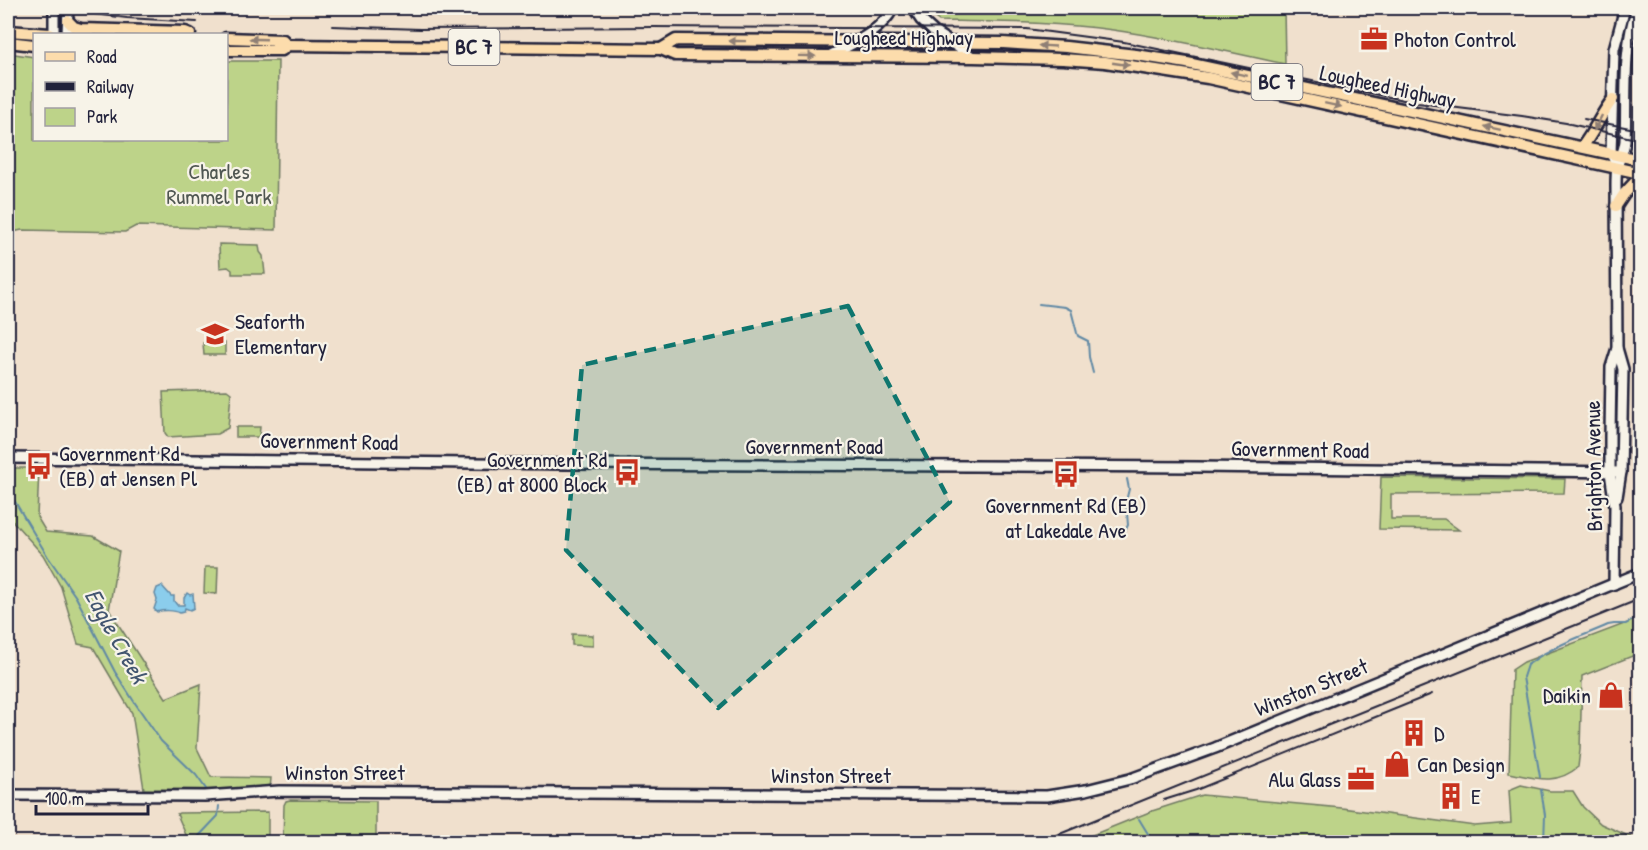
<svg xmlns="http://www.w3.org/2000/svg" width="1648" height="850" font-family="'Patrick Hand',sans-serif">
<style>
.green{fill:#bdd389;stroke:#707a62;stroke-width:1.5}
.water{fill:#8bcdec;stroke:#6189a5;stroke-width:1.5}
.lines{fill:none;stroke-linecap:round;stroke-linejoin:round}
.stream{stroke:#6189a5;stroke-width:2}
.secondary-casing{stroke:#22223b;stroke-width:14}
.primary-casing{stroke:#22223b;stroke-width:15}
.secondary{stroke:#f7f3e8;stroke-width:9}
.primary{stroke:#fcdcac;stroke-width:10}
.rail{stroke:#22223b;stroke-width:2}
.oneway{fill:#8f7f74}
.marked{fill:#0f766e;fill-opacity:0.2;stroke:#0f766e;stroke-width:4.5;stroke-dasharray:12 8;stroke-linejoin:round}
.labels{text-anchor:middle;stroke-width:4.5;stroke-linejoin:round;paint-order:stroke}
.shield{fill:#f7f3e8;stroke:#62616f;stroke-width:1.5}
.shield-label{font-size:21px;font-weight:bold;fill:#22223b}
.street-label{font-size:22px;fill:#22223b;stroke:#f7f3e8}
.poi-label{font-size:22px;fill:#22223b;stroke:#f7f3e8;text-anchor:start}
.park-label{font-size:22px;fill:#505752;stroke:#f7f3e8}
.water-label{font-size:24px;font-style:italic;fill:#425570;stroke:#f7f3e8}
</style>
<rect width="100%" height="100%" fill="#f0e0cd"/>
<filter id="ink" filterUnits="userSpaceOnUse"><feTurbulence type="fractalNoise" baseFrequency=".0167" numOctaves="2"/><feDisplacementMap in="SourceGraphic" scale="12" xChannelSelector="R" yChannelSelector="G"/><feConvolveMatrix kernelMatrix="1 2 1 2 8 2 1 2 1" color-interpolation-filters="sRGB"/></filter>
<g filter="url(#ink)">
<g class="green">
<path d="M925,8H1284L1285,64C1228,52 1171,38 1113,30C1056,22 997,22 939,21L929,14Z"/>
<polygon points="8,53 34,57 34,140 226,140 227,61 278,61 276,230 136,226 125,232 22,230 8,233"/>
<polygon points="219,244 259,245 260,252 263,256 265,274 232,274 232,270 228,267 220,268"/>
<polygon points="203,343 225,343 225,355 204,355"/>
<polygon points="227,390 231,393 228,428 217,434 168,437 165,433 163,392"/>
<polygon points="236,427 260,427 259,437 236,437"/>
<polygon points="8,468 39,468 37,517 46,532 93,536 119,551 109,610 166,698 201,684 197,748 211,777 271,778 270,790 144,789 132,713 93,647 78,644 61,587 43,555 8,516"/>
<polygon points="1381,477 1565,479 1564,493 1391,494 1391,519 1444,519 1459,530 1379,529"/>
<polygon points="205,567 218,567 217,594 204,593"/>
<path d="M1640,618V653L1582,676L1580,750L1578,767C1556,786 1535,778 1509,773L1512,670L1524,662Z"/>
<polygon points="572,634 593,635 593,646 572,645"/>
<polygon points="1521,785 1550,791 1573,791 1583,807 1601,824 1640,841 1640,842 1075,842 1152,811 1202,795 1342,808 1475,826 1511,823 1509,790"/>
<polygon points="290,800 376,801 376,842 283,842 284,805 286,801"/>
<polygon points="268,812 268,842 189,842 177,814 179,813"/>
</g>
<path class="water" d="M162,586L171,596H174V601L177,605H184V598L187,593L190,595L193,594L194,608L190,610L185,608L184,612L180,613C174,610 163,610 157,612L154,609L157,600L155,594L157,588Z"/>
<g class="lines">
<g class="stream">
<polyline points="1039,304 1065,307 1071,310 1077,333 1078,336 1088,341 1089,357 1093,373"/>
<polyline points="8,490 48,557 76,597 115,672 133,700 161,741 196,775 206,789"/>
<polyline points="1124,533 1128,525 1126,501 1129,489 1127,479"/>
<path d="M1540,777L1523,677L1527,665C1534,661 1540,655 1547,652C1566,641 1588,634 1608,625L1614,624H1626L1640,616"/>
<polyline points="1541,790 1545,815 1544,842"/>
<polyline points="1139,819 1153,842"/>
<polyline points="201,842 199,836 218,816 219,806"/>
</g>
<defs>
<g id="secondary">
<polyline points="913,8 921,20 934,32 973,57"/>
<polyline points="54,34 54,8"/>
<polyline points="67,34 68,8"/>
<path d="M829,56C852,44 881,32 893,8"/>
<polyline points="1614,160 1611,154 1614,49 1625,8"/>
<polyline points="1617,348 1623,369 1621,472 1617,497"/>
<polyline points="8,458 566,464 1198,467 1621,472"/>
<path d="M1614,584L1615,506L1610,472V435L1611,367L1617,348L1616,186C1616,180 1616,173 1617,167C1620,158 1624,151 1625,141C1627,97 1622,50 1637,8"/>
<polyline points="8,795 205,796 279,791 1047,796 1086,790 1130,779 1215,748 1640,573"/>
</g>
<g id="primary">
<polyline points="68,21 74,27 81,29 185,32 190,34"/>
<polyline points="8,31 50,34"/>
<polyline points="226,38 283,40 287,45"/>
<polyline points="8,42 34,45"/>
<polyline points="661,49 676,40 1003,43 1066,47 1136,55 1187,63 1640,160"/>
<polyline points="226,50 282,50 287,45 661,49 675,55 973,57 1063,59 1105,62 1208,78 1640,173"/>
<path d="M1582,147C1594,132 1601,114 1613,99"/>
<polyline points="1616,206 1624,194 1640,177"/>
</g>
</defs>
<use href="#secondary" class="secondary-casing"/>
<use href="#primary" class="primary-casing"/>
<use href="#secondary" class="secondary"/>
<use href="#primary" class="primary"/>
<g class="rail">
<polyline points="45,8 127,18 197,22"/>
<polyline points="332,26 420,29 652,27 1027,29 1124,42 1418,103 1522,116 1566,123 1640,140"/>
<polyline points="1584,119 1640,130"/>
<polyline points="1164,800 1196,790 1432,694"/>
<polyline points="1040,842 1640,599"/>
</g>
</g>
<defs><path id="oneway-solid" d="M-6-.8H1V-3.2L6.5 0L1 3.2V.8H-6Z" transform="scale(1.5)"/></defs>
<g class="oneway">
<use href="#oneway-solid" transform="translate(258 39) rotate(-178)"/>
<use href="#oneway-solid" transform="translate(737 41) rotate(-179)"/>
<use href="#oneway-solid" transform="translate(1047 46) rotate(-177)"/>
<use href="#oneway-solid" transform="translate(807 56) rotate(1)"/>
<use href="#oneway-solid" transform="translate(1121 64) rotate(8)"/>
<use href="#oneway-solid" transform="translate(1239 74) rotate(-168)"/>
<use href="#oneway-solid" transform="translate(1333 105) rotate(12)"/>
<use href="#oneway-solid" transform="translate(1598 123) rotate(117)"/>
<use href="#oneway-solid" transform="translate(1492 128) rotate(-168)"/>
</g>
</g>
<path class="marked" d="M848,306L950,502L718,708L566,550L582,365Z"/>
<defs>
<symbol id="office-bare" viewBox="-9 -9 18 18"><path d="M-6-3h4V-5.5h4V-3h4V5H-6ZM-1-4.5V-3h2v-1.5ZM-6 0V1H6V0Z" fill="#c8321e" stroke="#f7f3e8" stroke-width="2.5" paint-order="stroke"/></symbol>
<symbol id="school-bare" viewBox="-9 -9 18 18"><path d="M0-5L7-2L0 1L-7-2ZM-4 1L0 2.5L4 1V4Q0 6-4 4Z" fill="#c8321e" stroke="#f7f3e8" stroke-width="2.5" paint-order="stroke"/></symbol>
<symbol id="bus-bare" viewBox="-9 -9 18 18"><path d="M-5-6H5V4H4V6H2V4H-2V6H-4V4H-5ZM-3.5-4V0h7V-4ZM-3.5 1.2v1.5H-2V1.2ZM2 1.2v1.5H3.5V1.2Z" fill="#c8321e" stroke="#f7f3e8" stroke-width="2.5" paint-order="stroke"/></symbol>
<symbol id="shop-bare" viewBox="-9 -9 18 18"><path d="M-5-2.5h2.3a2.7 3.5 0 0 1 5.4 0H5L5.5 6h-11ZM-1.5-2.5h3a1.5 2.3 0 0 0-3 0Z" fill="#c8321e" stroke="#f7f3e8" stroke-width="2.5" paint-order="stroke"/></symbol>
<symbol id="building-bare" viewBox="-9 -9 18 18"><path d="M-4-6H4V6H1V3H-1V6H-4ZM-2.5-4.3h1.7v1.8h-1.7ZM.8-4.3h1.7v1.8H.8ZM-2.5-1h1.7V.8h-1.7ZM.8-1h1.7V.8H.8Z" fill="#c8321e" stroke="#f7f3e8" stroke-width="2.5" paint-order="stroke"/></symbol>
</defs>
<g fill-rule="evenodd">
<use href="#office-bare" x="1355" y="20" width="38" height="38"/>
<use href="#school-bare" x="196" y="315" width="38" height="38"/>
<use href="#bus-bare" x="20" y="447" width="38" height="38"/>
<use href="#bus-bare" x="608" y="453" width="38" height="38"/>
<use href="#bus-bare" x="1047" y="455" width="38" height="38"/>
<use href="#shop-bare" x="1592" y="676" width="38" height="38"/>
<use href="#building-bare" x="1395" y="714" width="38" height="38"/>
<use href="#shop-bare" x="1378" y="745" width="38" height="38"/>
<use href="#office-bare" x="1342" y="760" width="38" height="38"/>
<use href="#building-bare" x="1432" y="777" width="38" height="38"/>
</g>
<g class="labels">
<g class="shield">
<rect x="448.5" y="29" width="51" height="36" rx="4.5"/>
<rect x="1251.5" y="64" width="51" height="36" rx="4.5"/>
</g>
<g class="shield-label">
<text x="474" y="54">BC 7</text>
<text x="1277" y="89">BC 7</text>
</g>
<g class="street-label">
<text x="904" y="45">Lougheed Highway</text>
<text transform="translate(1388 86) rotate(12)" y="8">Lougheed Highway</text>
<text transform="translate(329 441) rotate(1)" y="8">Government Road</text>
<text x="814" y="454">Government Road</text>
<text transform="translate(1300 449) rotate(1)" y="8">Government Road</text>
<text transform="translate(1593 466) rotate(-91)" y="8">Brighton Avenue</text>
<text transform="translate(1311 687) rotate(-22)" y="8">Winston Street</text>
<text x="345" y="780">Winston Street</text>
<text x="831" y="783">Winston Street</text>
</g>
<g class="poi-label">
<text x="1394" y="47">Photon Control</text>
<text x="235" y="329">Seaforth<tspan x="235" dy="25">Elementary</tspan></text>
<text x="59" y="461">Government Rd<tspan x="59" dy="25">(EB) at Jensen Pl</tspan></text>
<text x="607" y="467" text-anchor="end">Government Rd<tspan x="607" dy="25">(EB) at 8000 Block</tspan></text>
<text x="1066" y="513" text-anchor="middle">Government Rd (EB)<tspan x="1066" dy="25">at Lakedale Ave</tspan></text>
<text x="1591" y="703" text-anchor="end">Daikin</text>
<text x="1434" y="741">D</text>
<text x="1417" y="772">Can Design</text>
<text x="1341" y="787" text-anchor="end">Alu Glass</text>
<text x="1471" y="804">E</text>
</g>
<g class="park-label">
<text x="219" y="179">Charles<tspan x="219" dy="25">Rummel Park</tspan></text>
</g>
<g class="water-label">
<text transform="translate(116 636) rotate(61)" y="8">Eagle Creek</text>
</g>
</g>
<rect width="1648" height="850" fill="none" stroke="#f7f3e8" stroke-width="30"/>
<rect x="15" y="15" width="1618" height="820" fill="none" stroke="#22223b" stroke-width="2" filter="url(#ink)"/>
<rect x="33" y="33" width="195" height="108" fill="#f7f3e8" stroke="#a29fa3" stroke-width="1.5"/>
<rect x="45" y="52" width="30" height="9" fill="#fcdcac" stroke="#a29fa3" stroke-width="1.5"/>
<text x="87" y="63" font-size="18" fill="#22223b">Road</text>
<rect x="45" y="82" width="30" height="9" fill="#22223b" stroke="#a29fa3" stroke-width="1.5"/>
<text x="87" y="93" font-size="18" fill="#22223b">Railway</text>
<rect x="45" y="108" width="30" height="18" fill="#bdd389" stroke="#a29fa3" stroke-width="1.5"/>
<text x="87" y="123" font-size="18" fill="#22223b">Park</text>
<path d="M36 805v9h112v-9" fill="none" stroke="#22223b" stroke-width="3"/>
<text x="45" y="805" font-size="18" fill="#22223b" stroke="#f7f3e8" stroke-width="4.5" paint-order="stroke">100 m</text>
</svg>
